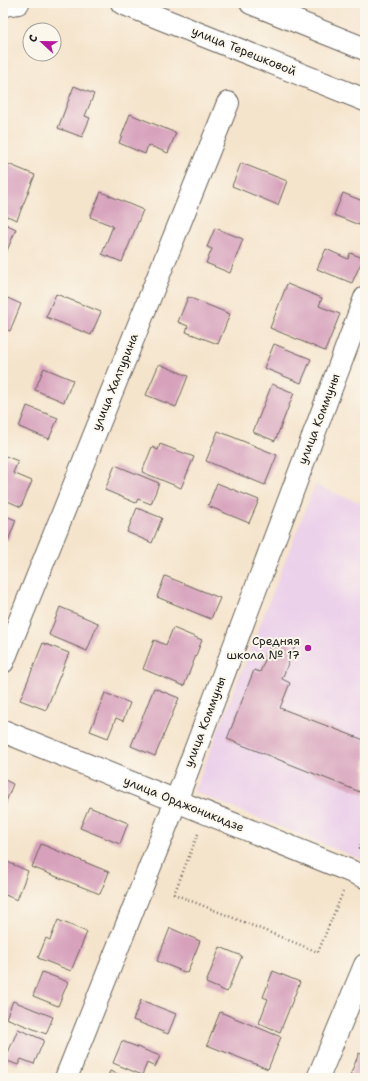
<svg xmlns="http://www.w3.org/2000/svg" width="368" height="1081" font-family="'Shantell Sans',sans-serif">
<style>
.built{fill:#ecd1ea}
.building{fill:#d7a1bc}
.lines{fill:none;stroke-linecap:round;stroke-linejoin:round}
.minor-casing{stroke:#68625a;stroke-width:24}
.secondary-casing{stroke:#68625a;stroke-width:24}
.primary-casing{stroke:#68625a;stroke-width:24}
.path{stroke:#68625a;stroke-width:2.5;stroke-dasharray:1 3;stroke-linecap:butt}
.minor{stroke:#fff;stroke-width:22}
.secondary{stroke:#fff;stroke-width:22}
.primary{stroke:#fff;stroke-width:22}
.poi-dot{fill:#b5179e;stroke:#fbf7ec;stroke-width:1.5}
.labels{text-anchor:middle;stroke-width:4;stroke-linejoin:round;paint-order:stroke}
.street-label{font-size:12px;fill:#1c1c1c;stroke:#fbf7ec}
.poi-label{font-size:12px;fill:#1c1c1c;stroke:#fbf7ec;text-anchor:end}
</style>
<rect width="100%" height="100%" fill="#fbf7ec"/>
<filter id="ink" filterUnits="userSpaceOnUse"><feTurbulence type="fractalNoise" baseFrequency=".025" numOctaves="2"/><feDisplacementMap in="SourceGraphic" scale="8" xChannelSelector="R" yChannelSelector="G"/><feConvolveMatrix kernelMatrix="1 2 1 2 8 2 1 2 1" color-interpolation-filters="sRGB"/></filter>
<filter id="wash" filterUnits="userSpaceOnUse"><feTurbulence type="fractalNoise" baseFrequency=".012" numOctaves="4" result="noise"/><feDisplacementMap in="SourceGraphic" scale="16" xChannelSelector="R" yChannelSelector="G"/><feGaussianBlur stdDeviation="0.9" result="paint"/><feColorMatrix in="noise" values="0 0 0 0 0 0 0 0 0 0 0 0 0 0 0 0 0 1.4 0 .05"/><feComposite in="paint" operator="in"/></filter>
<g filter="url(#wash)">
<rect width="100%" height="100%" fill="#f5e4cc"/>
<polygon class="built" points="315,485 365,505 365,861 194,792"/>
<g id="blocks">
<g class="building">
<polygon points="74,86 94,94 85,116 90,118 82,137 58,128"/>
<polygon points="130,114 176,133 168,153 148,145 145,154 119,143"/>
<polygon points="3,162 35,175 17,220 7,216 6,219 3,218"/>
<polygon points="241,163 287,181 278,205 232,186"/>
<polygon points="101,192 143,210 122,262 102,254 113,226 90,217"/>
<polygon points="343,193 365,202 365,211 359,225 334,215"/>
<polygon points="3,223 16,229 4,258 3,258"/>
<polygon points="215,228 243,239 230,273 206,263 212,249 207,247"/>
<polygon points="326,249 348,259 350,253 363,258 352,283 317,269"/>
<polygon points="287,284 322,298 319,306 340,314 325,351 270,328"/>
<polygon points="56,294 101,312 91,335 46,317"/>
<polygon points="3,296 21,304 10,331 3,328"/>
<polygon points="188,297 230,314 218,344 186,332 188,326 178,322"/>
<polygon points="274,344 311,359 301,383 264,368"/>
<polygon points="159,364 188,376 176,407 146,395"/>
<polygon points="44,368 73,380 64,402 35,390"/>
<polygon points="272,384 294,393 275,441 253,432"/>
<polygon points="27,406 58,418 49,439 19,427"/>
<polygon points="218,431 277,455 265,485 206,461"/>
<polygon points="160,444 194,457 181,488 142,472 152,447 158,450"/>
<polygon points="3,455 18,461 13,473 32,481 21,507 3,499"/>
<polygon points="115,465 159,483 151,504 138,499 136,503 105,490"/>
<polygon points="217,483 259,500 249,523 208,506"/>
<polygon points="137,508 162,518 152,543 127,532"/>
<polygon points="3,515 16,520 8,541 3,539"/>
<polygon points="165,576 220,598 211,619 157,597"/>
<polygon points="60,607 98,623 87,651 49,635"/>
<polygon points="173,628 202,640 184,686 143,669 154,640 166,645"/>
<polygon points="274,638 295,646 282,679 290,683 280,708 364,740 365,737 365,794 227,739 254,670 260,672"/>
<polygon points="43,643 69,653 46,710 20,700"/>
<polygon points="154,688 179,698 155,756 131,746"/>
<polygon points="105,693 130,703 123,721 116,718 108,738 90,731"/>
<polygon points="3,779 13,784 3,809"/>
<polygon points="89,807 128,823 120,844 80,828"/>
<polygon points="41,844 109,872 100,894 32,867"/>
<polygon points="3,860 28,871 17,900 3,894"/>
<polygon points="58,920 87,932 71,971 38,958 46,938 50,940"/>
<polygon points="170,928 200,941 187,973 157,961"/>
<polygon points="220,947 242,956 227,992 206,983"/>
<polygon points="273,971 300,982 280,1032 259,1023 268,999 263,997"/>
<polygon points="42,972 68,982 58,1006 33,996"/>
<polygon points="141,1000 176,1014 168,1034 133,1020"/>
<polygon points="13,1001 53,1017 46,1034 6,1018"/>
<polygon points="220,1012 281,1037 268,1069 207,1045"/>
<polygon points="18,1029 44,1040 34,1064 21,1059 18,1065 5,1060"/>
<polygon points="122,1041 160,1056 155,1067 147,1063 142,1075 113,1063"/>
<polygon points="359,1053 365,1056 365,1078 349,1078"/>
<polygon points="110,1071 128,1078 107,1078"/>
</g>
</g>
</g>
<g filter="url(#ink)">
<use href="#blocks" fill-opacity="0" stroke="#68625a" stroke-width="1"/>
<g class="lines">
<defs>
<g id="minor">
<polyline points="3,662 228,103"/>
<polyline points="3,731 365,877"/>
<polyline points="66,1078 176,801 365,298"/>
<polyline points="318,1078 365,965"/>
</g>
<polyline id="secondary" points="3,5 18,3"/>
<g id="primary">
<polyline points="122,3 365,100"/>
<polyline points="251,3 365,49"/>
</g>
</defs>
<use href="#minor" class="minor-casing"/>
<use href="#secondary" class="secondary-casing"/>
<use href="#primary" class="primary-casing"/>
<g class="path">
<polyline points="198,834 174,894 318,952 343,892"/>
<polyline points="359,849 365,833"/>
</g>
<use href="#minor" class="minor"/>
<use href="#secondary" class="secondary"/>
<use href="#primary" class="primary"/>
</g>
</g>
<circle class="poi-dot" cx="308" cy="648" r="4"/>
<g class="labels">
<g class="street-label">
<text transform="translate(244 51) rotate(22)" y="4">улица Терешковой</text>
<text transform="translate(115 382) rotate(-68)" y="4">улица Халтурина</text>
<text transform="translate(319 419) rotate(-69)" y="4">улица Коммуны</text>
<text transform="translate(205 722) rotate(-69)" y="4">улица Коммуны</text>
<text transform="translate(184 804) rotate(22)" y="4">улица Орджоникидзе</text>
</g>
<g class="poi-label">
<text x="300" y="645">Средняя<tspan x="300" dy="14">школа № 17</tspan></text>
</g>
</g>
<rect width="368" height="1081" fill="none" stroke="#fbf7ec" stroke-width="16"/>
<g transform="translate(42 42) rotate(292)"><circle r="19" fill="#fbf7ec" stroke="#a29f99"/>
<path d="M0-3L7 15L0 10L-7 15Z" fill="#b5179e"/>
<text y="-6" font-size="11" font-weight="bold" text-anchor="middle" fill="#1c1c1c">С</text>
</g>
</svg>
